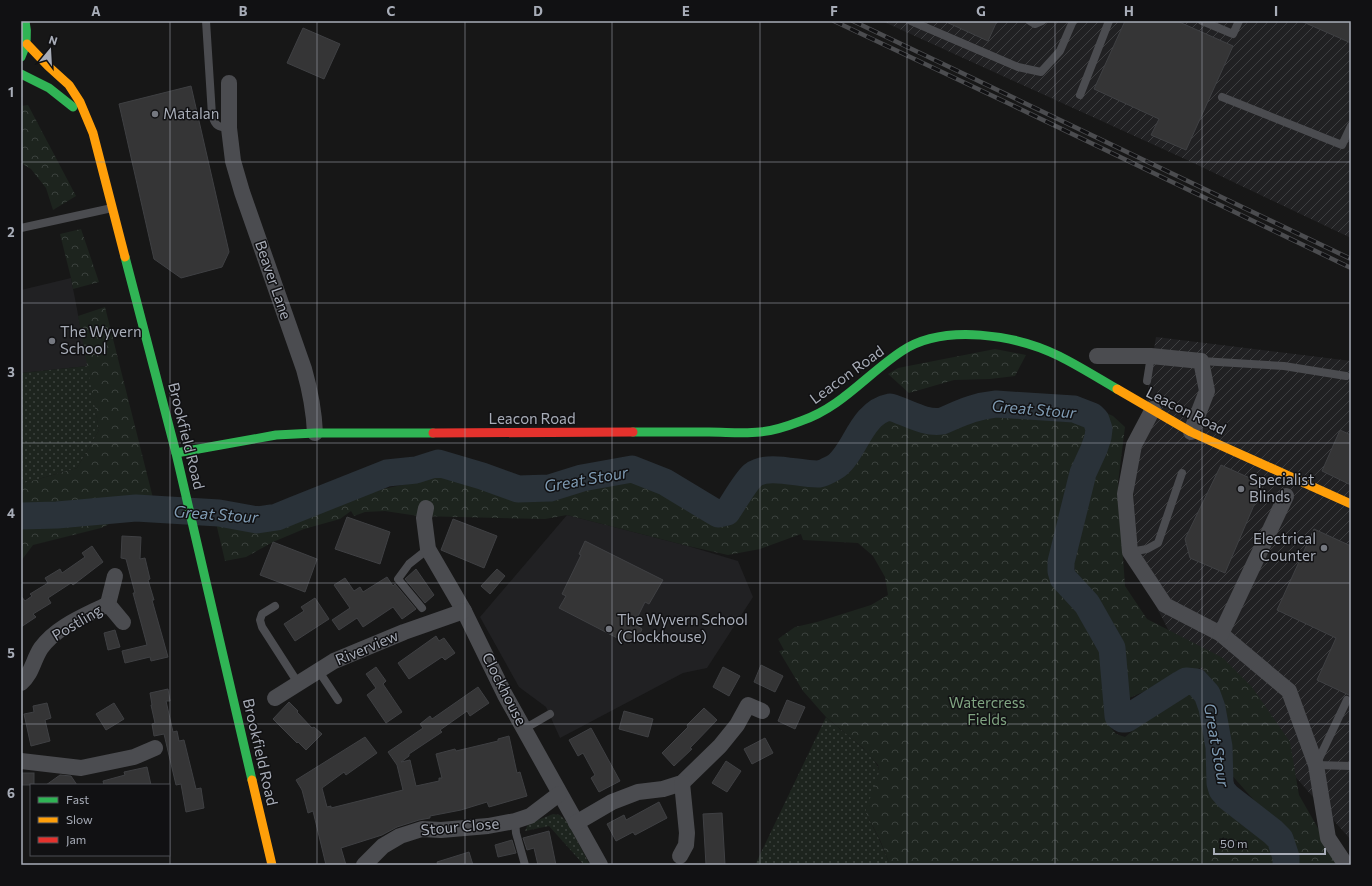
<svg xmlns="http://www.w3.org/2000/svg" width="1372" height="886" font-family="Commissioner,sans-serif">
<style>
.built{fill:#212123}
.industrial{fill:url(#industrial-furrows)}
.grass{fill:url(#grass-dots)}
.forest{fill:url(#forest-crowns)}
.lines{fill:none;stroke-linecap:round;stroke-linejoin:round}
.river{stroke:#2a3239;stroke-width:27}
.building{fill:#353536;stroke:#3f4043}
.lane{stroke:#4b4c50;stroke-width:8}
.street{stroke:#4b4c50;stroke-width:16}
.fast{stroke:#30b455;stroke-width:9}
.slow{stroke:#ff9f0a;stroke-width:9}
.jam{stroke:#e5322d;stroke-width:9}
.rail-casing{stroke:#4b4c4f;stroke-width:4.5}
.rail{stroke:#111113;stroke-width:3;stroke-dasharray:9;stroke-linecap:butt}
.grid{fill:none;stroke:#a8adb8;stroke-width:1;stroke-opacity:0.55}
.poi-dot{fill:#757880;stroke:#111113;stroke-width:1.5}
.labels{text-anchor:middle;stroke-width:3;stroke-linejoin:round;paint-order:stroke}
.poi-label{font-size:15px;fill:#a8adb8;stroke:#111113;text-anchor:start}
.street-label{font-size:15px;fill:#a8adb8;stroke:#111113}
.park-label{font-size:15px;fill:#7fa381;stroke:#111113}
.water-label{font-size:16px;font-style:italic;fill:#7f9bb3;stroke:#111113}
.neatline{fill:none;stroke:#a8adb8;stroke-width:1.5}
.grid-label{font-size:13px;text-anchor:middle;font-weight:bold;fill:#a8adb8}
</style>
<defs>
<pattern id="industrial-furrows" width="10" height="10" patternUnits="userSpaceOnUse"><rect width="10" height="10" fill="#212123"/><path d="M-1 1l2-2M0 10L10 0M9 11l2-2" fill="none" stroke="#3e3f41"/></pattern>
<pattern id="grass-dots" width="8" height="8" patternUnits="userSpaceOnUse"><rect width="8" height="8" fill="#1d241e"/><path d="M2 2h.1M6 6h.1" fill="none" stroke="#3b413d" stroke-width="1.8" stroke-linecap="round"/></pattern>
<pattern id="forest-crowns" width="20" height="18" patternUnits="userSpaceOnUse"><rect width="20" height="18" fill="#1d241e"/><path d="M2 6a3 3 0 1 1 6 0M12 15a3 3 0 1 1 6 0" fill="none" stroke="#3b413d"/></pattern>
</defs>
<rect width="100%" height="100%" fill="#171717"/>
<g class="built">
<polygon points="71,278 88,366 21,373 21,290"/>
<polygon points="567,515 688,546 738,561 753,597 707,668 683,673 560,738 546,707 519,687 480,617"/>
</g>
<g class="industrial">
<polygon points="882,21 1351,21 1351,238 1185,159"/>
<polygon points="1156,337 1351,361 1351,840 1172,637 1138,571 1133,483"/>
</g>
<g class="grass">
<polygon points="88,366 99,430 77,468 21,484 21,373"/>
<path d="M826,717C838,729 878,755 879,772C879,781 869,803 866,813L880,841L890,865H755Z"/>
<polygon points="553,814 560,815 567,822 590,865 584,865 549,826 525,831 528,824"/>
</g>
<g class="forest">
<polygon points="28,105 76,196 53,210 46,188 31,169 21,163 21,106"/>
<polygon points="81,229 99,282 73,289 71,278 60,234"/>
<polygon points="105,307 154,502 101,528 33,545 21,561 21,484 77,468 99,430 78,316"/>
<polygon points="995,349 1026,355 1015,376 990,379 954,380 909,393 888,374 898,368"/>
<path d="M989,409L1022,410L1043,414L1076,416L1082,418L1088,422L1091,427V434L1089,442L1079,457L1069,484L1066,502L1060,519L1053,563V574L1054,580L1058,585L1080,607L1097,633L1107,658L1108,678L1107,704L1112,729L1116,734L1125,737L1152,715L1189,690L1197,689L1204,701L1212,755L1210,765L1212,781L1218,795L1274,843L1279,856L1278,865H890L880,840L866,813V808L877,781L879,773L878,765L863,748L826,717L803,691L779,651L784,650L778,639L795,627L817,622L871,605L888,595L885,577L873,556L858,543L803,540L801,534L760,549L728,555L688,546L567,515L545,519L418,516L385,511L365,512L354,516L351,511L340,519L304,529L273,542L246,557L225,561L216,523C265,544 297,511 341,499C366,492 392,487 418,482C423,478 429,471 436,471C449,471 468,483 481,488C494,493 509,495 523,497C564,504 598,468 641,478C652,481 663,487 673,493C686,501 706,524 722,522C753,518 748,480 771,477C786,478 804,482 819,481C856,479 858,424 891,416C902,414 924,430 938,428C956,426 972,414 989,409Z"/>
<polygon points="1104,412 1113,416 1125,427 1118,483 1125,586 1147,619 1223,658 1252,687 1290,742 1299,795 1339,865 1297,865 1289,833 1260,807 1229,772 1228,722 1213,686 1202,667 1129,698 1124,657 1119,633 1102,607 1077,580 1073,560 1081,515 1109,426"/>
</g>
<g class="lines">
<path class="river" d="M21,516L57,515L136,508L219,513L257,520L277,517L294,510L387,473L416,470L438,463L482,476L518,489L550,488L582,478L632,469L665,482L718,514L727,512C734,502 745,482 753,475C769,463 800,475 819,474C824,473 829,470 833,468C855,456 859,413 890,407C907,412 925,424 942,421C961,413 975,406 996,404L1074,409L1092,416L1096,420L1099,429L1098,437L1094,449L1083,473L1061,562V571L1063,578L1087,604L1112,648L1118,716L1122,719H1126L1181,684L1186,681L1196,682L1207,694L1212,708L1219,747L1220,783L1222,790L1228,797L1273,832L1280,839L1286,857V865"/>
</g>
<g class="building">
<polygon points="944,21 997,21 988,41"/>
<polygon points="1125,21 1177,21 1233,46 1186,150 1151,135 1159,119 1094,89"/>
<polygon points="1301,21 1351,21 1351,43"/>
<polygon points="303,28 340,44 324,79 287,63"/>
<polygon points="191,86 229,252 222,267 181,278 154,259 119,104"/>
<polygon points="1340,430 1351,435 1351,485 1322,471"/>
<polygon points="1221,465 1263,484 1225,573 1190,558 1185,539"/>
<polygon points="347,517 390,532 380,564 335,549"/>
<polygon points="453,519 497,536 484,568 441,550"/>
<polygon points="1314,529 1351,546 1351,696 1317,680 1336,638 1277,610"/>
<polygon points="122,536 141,537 140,559 145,558 150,579 148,580 154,600 152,600 168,657 151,661 150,657 125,663 122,651 147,645 133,593 135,593 126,559 121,558"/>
<polygon points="585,541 663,580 649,604 645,602 634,624 642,629 636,642 633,640 631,643 624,640 623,641 559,608 566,596 562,594 581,555 579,554"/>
<polygon points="273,542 317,559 305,592 260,575"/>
<polygon points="92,546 103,562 73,585 71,583 48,598 51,603 33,614 36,617 21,627 21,596 25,601 32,596 30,594 48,583 45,578 60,569 62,573 85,557 82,553"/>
<polygon points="416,569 434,595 425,603 405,579"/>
<polygon points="497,569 505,576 490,594 481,586"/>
<polygon points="387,577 393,586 395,584 416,609 402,619 393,607 363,627 357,618 339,630 332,620 350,608 334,585 345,578 354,591 360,587 363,592"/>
<polygon points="315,598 329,619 295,641 284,624 304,611 301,607"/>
<polygon points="115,630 120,647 108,650 104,633"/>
<polygon points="436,636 439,641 444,638 455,653 445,660 442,657 409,679 398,663"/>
<polygon points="761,665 783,676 775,692 754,682"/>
<polygon points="376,667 386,681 383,684 402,712 386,723 367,695 376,688 366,674"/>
<polygon points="723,667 740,676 729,696 713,687"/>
<polygon points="478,687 489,703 470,716 467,711 440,730 442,732 409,754 409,756 401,762 410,760 416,786 439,781 439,778 442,778 436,754 455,749 456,751 498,741 498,739 509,736 517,773 520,772 527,796 489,807 487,802 461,810 430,816 430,818 419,820 397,827 382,835 341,848 346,865 326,865 313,811 308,813 302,790 296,780 365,737 377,753 346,775 344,772 322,788 327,807 331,806 331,808 403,790 397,765 388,752 423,728 420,724 430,716 432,719"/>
<polygon points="168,689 170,701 166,701 173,732 177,731 179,741 184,740 196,789 201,788 204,808 186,812 181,784 176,785 164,734 154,736 152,724 155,723 151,705 152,705 150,693"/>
<polygon points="787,700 805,707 795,729 778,721"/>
<polygon points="289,702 298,711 297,712 312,728 314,727 322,734 306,750 298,742 297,743 273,719"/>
<polygon points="47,703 51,718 45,720 50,741 31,746 24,714 34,712 33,706"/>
<polygon points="114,703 124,719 106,730 96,714"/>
<polygon points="704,708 717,720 690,748 692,749 674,766 662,753 688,727 687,725"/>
<polygon points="624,711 653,719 648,737 619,729"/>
<polygon points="591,728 620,781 599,792 591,778 595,775 583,753 578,756 569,740"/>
<polygon points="765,738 773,753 752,764 744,749"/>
<polygon points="726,761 741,771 727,792 712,783"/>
<polygon points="147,767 151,785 104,785 103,781 125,775 124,772"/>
<rect x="21" y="773" width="13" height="12"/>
<polygon points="60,775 71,776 77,785 46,785"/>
<polygon points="659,802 667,818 635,835 633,832 616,841 607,824 624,815 626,820"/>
<polygon points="722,813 725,865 706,865 703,814"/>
<polygon points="549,831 556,865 538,865 534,848 527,850 523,838"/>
<polygon points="512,840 516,853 498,857 495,845"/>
<polygon points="469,852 473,865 438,865 437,862"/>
</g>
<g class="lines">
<g class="lane">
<path d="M206,21L212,115C215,126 218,127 229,128"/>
<polyline points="911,21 1018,67 1041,72 1060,51 1073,21"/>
<polyline points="1030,21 1035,24 1042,21"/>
<polyline points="1202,21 1233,34 1239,21"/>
<polyline points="1080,95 1109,21"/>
<polyline points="1222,97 1342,145 1351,126"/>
<polyline points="21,228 112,208"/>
<polyline points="1201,361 1284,366 1346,376"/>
<polyline points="1147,381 1151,356"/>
<polyline points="1130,552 1147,549 1158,543 1182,473"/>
<polyline points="275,606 262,614 260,620 262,627 298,683"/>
<polyline points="422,608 398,579 409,564 428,549"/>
<polyline points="318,670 338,700"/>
<polyline points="1347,700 1316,765 1351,766"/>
<polyline points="524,729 550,714"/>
<polyline points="515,821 516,833 525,865"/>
</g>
<g class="street">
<path d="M229,83V128L233,161L242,192L304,369C310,390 314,410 315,433"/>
<polyline points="1097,356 1151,356 1201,361 1207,391 1191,432"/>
<polyline points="1153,409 1134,445 1125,494 1130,552 1165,605 1221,634 1289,691 1316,765 1328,838 1346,865"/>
<polyline points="426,508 424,518 428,549 464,611 505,695 600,865"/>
<polyline points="115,576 108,604 123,622"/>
<polyline points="1221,634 1286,496"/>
<path d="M21,683C32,674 33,660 41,648C57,626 85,616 108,604"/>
<polyline points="275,698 334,661 404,632 464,611"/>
<polyline points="21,761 81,768 134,757 155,748"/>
<polyline points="576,823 612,802 638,792 663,789 682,783 720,746 737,725 748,705 762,711"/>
<polyline points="680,856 686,845 687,833 682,783"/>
<polyline points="364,865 383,846 400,836 422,829 441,830 488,826 515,821 530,816 559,794"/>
</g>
<g class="fast">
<path d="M21,57C27,45 28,34 25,21"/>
<polyline points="21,74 49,88 73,107"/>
<polyline points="125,257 176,453 252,780"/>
<path d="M633,432C658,432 683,432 709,432C726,432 743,434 760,432C774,431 788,426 801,421C842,407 867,374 902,351C944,323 1017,335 1059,356C1079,366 1098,378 1117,389"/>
<polyline points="176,453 276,435 315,433 433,433"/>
</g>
<g class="slow">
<polyline points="27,44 48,66 69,85 80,102 93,133 125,257"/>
<polyline points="1117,389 1191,432 1351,504"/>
<polyline points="252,780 272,865"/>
</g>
<polyline class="jam" points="433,433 633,432"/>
<defs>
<g id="rail">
<polyline points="834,21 1014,106 1351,268"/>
<polyline points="853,21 1351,259"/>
</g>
</defs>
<use href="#rail" class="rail-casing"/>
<use href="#rail" class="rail"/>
</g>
<path class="grid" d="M170,21V865M317,21V865M465,21V865M612,21V865M760,21V865M907,21V865M1055,21V865M1202,21V865M21,162H1351M21,303H1351M21,443H1351M21,583H1351M21,724H1351"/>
<g class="poi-dot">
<circle cx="155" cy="114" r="4"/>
<circle cx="52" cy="341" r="4"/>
<circle cx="1241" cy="489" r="4"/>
<circle cx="1324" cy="548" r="4"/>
<circle cx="609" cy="629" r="4"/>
</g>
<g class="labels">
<g class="poi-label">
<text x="163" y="119">Matalan</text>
<text x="60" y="337">The Wyvern<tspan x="60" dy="17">School</tspan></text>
<text x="1249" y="485">Specialist<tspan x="1249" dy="17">Blinds</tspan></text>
<text x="1316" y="544" text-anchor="end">Electrical<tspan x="1316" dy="17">Counter</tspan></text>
<text x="617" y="625">The Wyvern School<tspan x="617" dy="17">(Clockhouse)</tspan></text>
</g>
<g class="street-label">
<text transform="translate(273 280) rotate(71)" y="5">Beaver Lane</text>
<text transform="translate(847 375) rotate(-36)" y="5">Leacon Road</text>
<text transform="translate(1186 411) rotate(27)" y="5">Leacon Road</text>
<text x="532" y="424">Leacon Road</text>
<text transform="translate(186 436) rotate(76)" y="5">Brookfield Road</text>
<text transform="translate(77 623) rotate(-31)" y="5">Postling</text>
<text transform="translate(367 648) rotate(-23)" y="5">Riverview</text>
<text transform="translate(504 689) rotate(63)" y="5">Clockhouse</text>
<text transform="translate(260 752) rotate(77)" y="5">Brookfield Road</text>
<text transform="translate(460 827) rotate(-5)" y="5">Stour Close</text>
</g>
<g class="park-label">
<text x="987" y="708">Watercress<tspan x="987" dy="17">Fields</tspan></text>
</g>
<g class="water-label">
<text transform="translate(1034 409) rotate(5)" y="6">Great Stour</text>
<text transform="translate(586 479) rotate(-10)" y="6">Great Stour</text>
<text transform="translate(216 514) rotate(4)" y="6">Great Stour</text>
<text transform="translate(1217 745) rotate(80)" y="6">Great Stour</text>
</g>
</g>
<rect width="1372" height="886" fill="none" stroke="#111113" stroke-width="44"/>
<rect x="30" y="784" width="140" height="72" fill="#111113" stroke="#4d4f55"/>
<rect x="38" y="797" width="20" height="6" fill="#30b455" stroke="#4d4f55"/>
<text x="66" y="804" font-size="12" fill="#a8adb8">Fast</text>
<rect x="38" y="817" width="20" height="6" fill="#ff9f0a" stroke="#4d4f55"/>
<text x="66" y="824" font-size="12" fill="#a8adb8">Slow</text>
<rect x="38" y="837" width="20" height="6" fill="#e5322d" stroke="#4d4f55"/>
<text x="66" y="844" font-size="12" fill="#a8adb8">Jam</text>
<g transform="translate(50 50) rotate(18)" stroke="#111113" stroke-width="3" paint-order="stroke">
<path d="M0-3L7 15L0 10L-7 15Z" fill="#a8adb8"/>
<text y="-6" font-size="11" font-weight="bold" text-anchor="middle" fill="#a8adb8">N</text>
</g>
<path d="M1214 848v6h111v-6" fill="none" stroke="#a8adb8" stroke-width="2"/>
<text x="1220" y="848" font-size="12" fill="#a8adb8" stroke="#111113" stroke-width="3" paint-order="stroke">50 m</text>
<rect x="22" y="22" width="1328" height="842" class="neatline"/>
<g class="grid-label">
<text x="96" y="16">A</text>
<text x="243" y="16">B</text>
<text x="391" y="16">C</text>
<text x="538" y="16">D</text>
<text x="686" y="16">E</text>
<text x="834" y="16">F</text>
<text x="981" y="16">G</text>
<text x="1129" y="16">H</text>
<text x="1276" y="16">I</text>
<text x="11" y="97">1</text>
<text x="11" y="237">2</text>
<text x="11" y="377">3</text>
<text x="11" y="518">4</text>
<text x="11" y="658">5</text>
<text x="11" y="798">6</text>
</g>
</svg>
